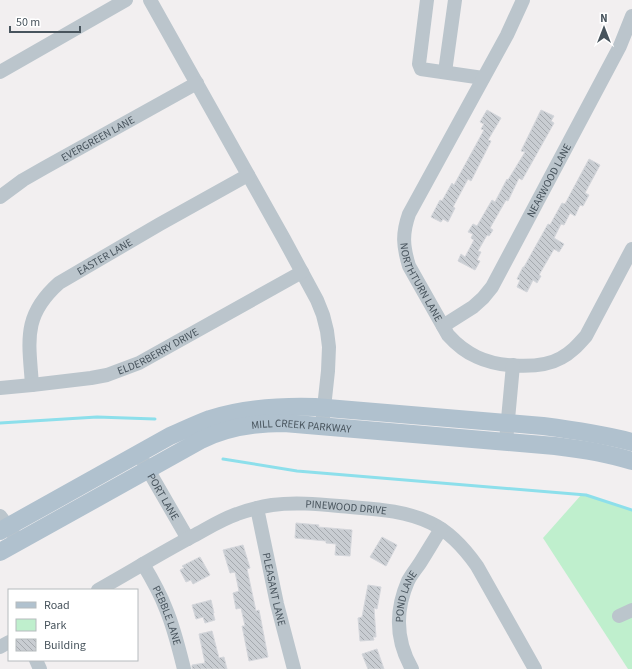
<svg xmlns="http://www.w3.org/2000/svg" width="632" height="669" font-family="'Source Sans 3',sans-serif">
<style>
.park{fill:#bfefcd}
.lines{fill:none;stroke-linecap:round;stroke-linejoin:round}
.stream{stroke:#8ddfeb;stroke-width:3}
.building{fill:url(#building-back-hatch);stroke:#d4d6db}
.minor{stroke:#bbc5cc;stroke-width:14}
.major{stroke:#b0c1ce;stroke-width:18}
.labels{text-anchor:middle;stroke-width:4;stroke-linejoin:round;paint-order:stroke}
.street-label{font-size:11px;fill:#48545d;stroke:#fff}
</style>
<defs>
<pattern id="building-back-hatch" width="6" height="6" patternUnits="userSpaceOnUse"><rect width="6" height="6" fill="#c9cdd2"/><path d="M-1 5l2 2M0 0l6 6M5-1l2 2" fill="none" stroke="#a5a9ae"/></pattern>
</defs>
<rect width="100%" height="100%" fill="#f2eff0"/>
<polygon class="park" points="582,494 632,510 632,669 628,669 543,538"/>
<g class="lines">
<g class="stream">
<polyline points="0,423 97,417 155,419"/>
<polyline points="223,459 297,471 586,495 632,510"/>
</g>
</g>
<g class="building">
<polygon points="487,110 501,118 488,140 491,141 471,181 468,179 453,207 455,208 448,222 443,219 441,222 431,217 440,200 442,201 452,183 454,185 484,130 481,129 484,124 480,122"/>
<polygon points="541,110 554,116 551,121 554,123 522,180 519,178 508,201 506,200 490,228 493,230 489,236 487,235 478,251 481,252 477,260 480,261 475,270 458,261 461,254 465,257 474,240 471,238 473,234 468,232 473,224 477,226 492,200 495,202 507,179 508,180 525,152 521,151"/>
<polygon points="589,159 600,165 585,193 589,195 583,206 580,205 575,216 570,213 564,225 561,224 554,238 564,244 559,252 554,249 539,275 541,276 537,283 533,280 527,292 517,287 520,280 517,279 523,267 524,267 548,224 550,225 562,203 565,204"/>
<polygon points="296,523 319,525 318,527 352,530 350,556 335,555 336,544 326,543 326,541 295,538"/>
<polygon points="382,537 397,545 386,566 370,557"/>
<polygon points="243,545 250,568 247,569 256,611 259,610 268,657 249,661 242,626 245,626 241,608 236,609 233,593 239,591 235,572 230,573 223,550"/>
<polygon points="200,557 210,575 193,584 191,580 186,582 180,570 184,568 182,566"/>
<polygon points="368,585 381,587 377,609 374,608 376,637 373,637 374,640 360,641 358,618 362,617"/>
<polygon points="211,600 214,613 213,613 215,620 205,623 203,617 196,619 192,605"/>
<polygon points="212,631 219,658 224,657 227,669 192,669 192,665 205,663 199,634"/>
<polygon points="377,649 384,669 368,669 362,654"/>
</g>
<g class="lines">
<g class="minor">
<polyline points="150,0 284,239 317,300 323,315 327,331 329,347 328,371 322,426"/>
<polyline points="427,0 419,64 421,69 483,78"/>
<path id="s1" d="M523,0L507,35L409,214C402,234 403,246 409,266L448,335C456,344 466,352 477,357C498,367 540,370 561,358C571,353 578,345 586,336L632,249"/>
<polyline points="0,72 126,0"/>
<polyline points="445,72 455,0"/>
<path id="s2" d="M0,197L23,180L44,168L197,83"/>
<path id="s3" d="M443,326L473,307L483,298L492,287L620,46L632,16"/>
<path id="s4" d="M32,385C29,341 22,316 59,283L160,224L248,175"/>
<path id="s5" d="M0,388L32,385L91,378L107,375L139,363L302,272"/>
<polyline points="506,441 513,365"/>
<path id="s6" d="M143,461L188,539"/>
<path id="s7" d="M257,508L277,604L294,669"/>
<polyline points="0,516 14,535"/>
<path id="s8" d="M143,564C152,579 160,593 166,609C174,628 179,649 184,669"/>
<path id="s9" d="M98,590C130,572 161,553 193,536C208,528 222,519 237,514C248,510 260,507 272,505C294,502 317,504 339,506C370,509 402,509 431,523C450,532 465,549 477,566L535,669"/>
<polyline points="619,616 632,610"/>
<polyline points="0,647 9,642"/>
<polyline points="36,660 40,669"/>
<path id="s10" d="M412,669C396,641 395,611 408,581C411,575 416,569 420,563C427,552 434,540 441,529"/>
</g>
<g class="major">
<path d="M0,531L170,436C184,430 197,424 210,419C244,408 280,406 315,407L543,426C574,430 602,434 632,442"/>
<path id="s11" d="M0,552L201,440C227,427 255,423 284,423L555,446C581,449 607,453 632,461"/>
</g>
</g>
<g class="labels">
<g class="street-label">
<text dy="4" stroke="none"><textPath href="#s2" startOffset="114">EVERGREEN LANE</textPath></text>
<text dy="4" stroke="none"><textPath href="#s3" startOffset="184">NEARWOOD LANE</textPath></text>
<text dy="4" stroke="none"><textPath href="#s4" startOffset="164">EASTER LANE</textPath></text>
<text dy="4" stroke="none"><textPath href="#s1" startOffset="315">NORTHTURN LANE</textPath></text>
<text dy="4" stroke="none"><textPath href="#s5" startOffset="164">ELDERBERRY DRIVE</textPath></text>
<text dy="4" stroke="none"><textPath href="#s11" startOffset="333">MILL CREEK PARKWAY</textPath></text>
<text dy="4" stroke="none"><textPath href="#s6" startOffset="41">PORT LANE</textPath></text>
<text dy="4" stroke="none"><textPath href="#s9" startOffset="269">PINEWOOD DRIVE</textPath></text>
<text dy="4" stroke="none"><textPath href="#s7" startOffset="83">PLEASANT LANE</textPath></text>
<text dy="4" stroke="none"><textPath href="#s10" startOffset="76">POND LANE</textPath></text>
<text dy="4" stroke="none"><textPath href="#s8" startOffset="57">PEBBLE LANE</textPath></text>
</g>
</g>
<rect x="8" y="589" width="130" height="72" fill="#ffffff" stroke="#b6bbbe"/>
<rect x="16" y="602" width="20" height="6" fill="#b0c1ce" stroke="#b6bbbe"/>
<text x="44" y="609" font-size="12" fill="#48545d">Road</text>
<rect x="16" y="619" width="20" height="12" fill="#bfefcd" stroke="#b6bbbe"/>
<text x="44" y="629" font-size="12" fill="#48545d">Park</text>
<rect x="16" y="639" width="20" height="12" fill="url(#building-back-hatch)" stroke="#b6bbbe"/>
<text x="44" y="649" font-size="12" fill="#48545d">Building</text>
<g transform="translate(604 28)" stroke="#ffffff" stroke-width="3" paint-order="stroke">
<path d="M0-3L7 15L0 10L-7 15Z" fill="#48545d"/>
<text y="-6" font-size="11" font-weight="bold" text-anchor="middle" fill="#48545d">N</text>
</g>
<path d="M10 26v6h70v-6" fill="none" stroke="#48545d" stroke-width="2"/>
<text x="16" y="26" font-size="12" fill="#48545d" stroke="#ffffff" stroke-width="3" paint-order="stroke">50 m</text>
</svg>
